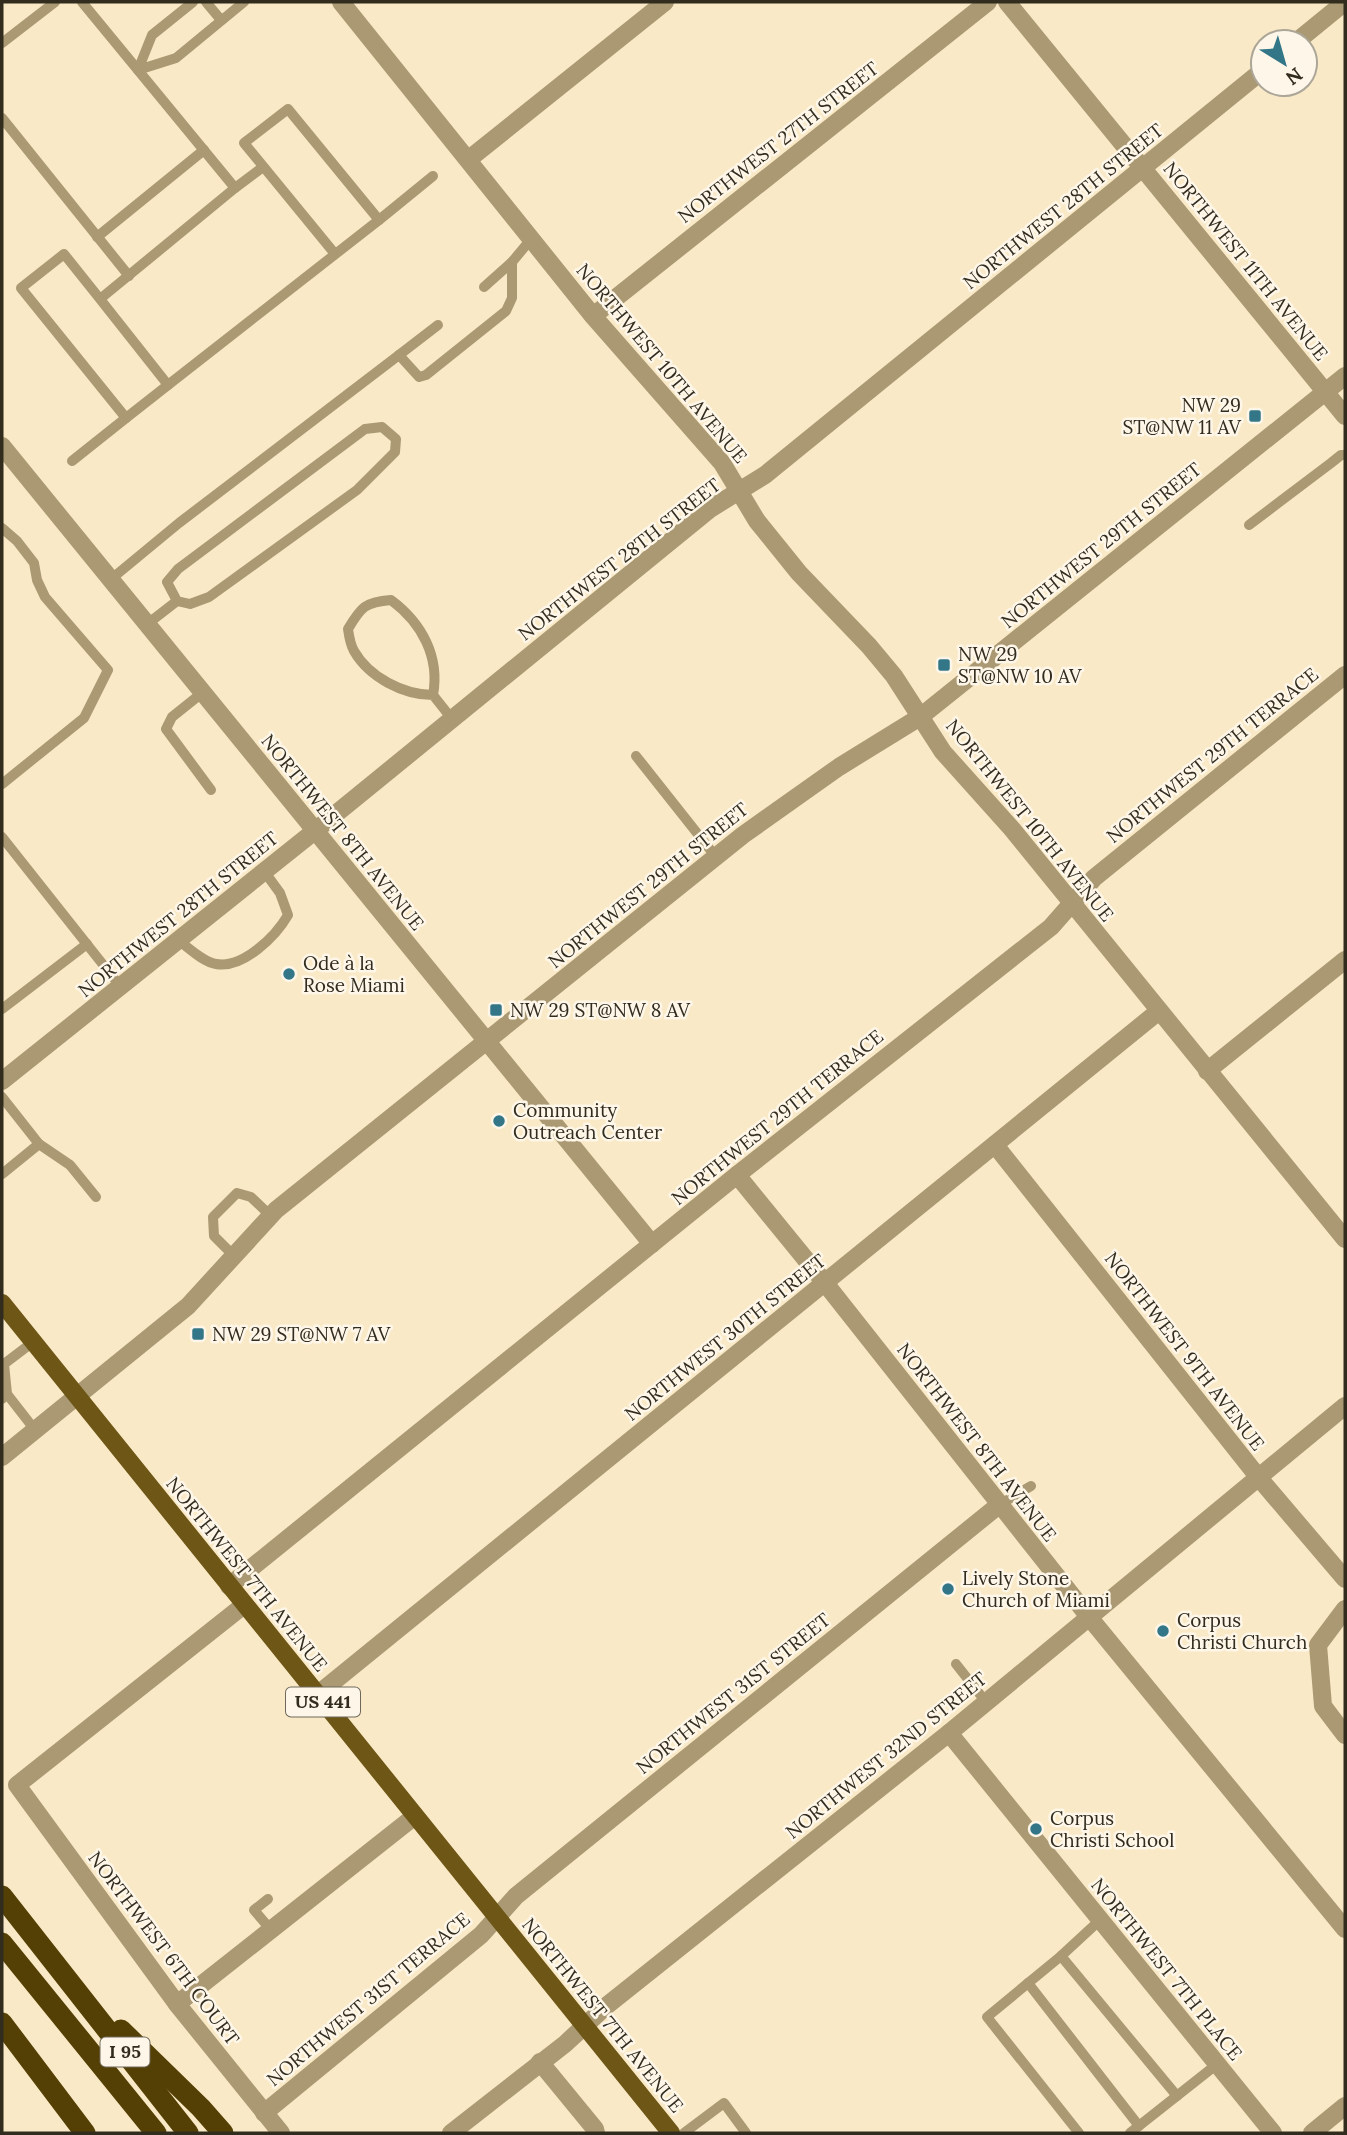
<svg xmlns="http://www.w3.org/2000/svg" width="1347" height="2135" font-family="Lora,serif">
<style>
.lines{fill:none;stroke-linecap:round;stroke-linejoin:round}
.service{stroke:#aa9973;stroke-width:10}
.minor{stroke:#aa9973;stroke-width:18}
.tertiary{stroke:#aa9973;stroke-width:18}
.primary{stroke:#6e5616;stroke-width:18}
.motorway{stroke:#544005;stroke-width:21}
.poi-dot{fill:#337687;stroke:#fef7e9;stroke-width:2.5}
.labels{text-anchor:middle;stroke-width:5;stroke-linejoin:round;paint-order:stroke}
.shield{fill:#fef7e9;stroke:#6e695b;stroke-width:2}
.shield-label{font-size:18px;font-weight:bold;fill:#312c1e}
.street-label{font-size:19px;fill:#312c1e;stroke:#fef7e9}
.poi-label{font-size:19px;fill:#312c1e;stroke:#fef7e9;text-anchor:start}
</style>
<rect width="100%" height="100%" fill="#f9e9c6"/>
<g class="lines">
<g class="service">
<polyline points="82,2 235,188 100,299 168,385 126,418 21,288 64,254 100,299"/>
<polyline points="193,2 152,35 138,70 176,58 244,2"/>
<polyline points="206,2 221,20"/>
<polyline points="2,43 55,2"/>
<polyline points="2,118 129,276"/>
<polyline points="235,188 263,167"/>
<polyline points="379,220 433,176"/>
<polyline points="97,237 204,150"/>
<polyline points="484,287 512,262"/>
<polyline points="399,355 438,325"/>
<polyline points="168,385 379,220 288,109 244,143 335,254"/>
<polygon points="382,427 396,439 395,452 357,490 209,597 190,604 177,601 167,582 178,569 365,429"/>
<polyline points="72,461 126,418"/>
<polyline points="1249,525 1331,463 1341,455 1345,455"/>
<polyline points="2,528 17,541 34,563 37,580 45,597 108,670 84,718 2,784"/>
<polyline points="110,580 179,523 399,355 419,377 426,375 506,311 512,298 512,262 532,238"/>
<polyline points="146,625 177,601"/>
<polyline points="202,693 172,717 166,729 211,790"/>
<path d="M433,695C440,657 422,623 391,600C365,602 361,607 348,629C349,636 350,644 354,651C369,677 403,695 433,695L452,719"/>
<polyline points="636,756 716,857"/>
<polyline points="2,837 120,986"/>
<path d="M178,940C189,948 203,962 216,964C243,969 276,936 288,915L280,893L264,871"/>
<polyline points="2,1009 87,944"/>
<polyline points="2,1097 39,1144 70,1165 96,1197"/>
<polyline points="2,1174 39,1144"/>
<polyline points="234,1256 214,1236 213,1217 237,1193 251,1197 271,1216"/>
<polyline points="7,1394 35,1430"/>
<polyline points="2,1399 7,1394 4,1364 33,1342"/>
<polyline points="999,1505 1031,1486"/>
<polyline points="956,1664 986,1702"/>
<polyline points="268,1899 254,1910 271,1930"/>
<polyline points="1100,1920 1061,1956 1177,2096"/>
<polyline points="1061,1956 987,2017 1079,2133"/>
<polyline points="1028,1983 1139,2126"/>
<polyline points="684,2133 724,2103 746,2133"/>
<polyline points="1130,2133 1216,2065"/>
</g>
<g class="minor">
<polyline points="1007,2 1345,416"/>
<polyline points="469,159 665,2"/>
<polyline points="593,316 988,2"/>
<polyline points="2,446 652,1244"/>
<polyline points="1207,1071 1345,960"/>
<polyline points="995,1145 1259,1478 1345,1579"/>
<polyline points="737,1175 825,1283 1089,1617 1345,1929"/>
<polyline points="229,1586 737,1175 1051,927 1094,878 1345,675"/>
<polyline points="244,1605 17,1785 177,2004 281,2133"/>
<polyline points="1345,1609 1318,1645 1323,1706 1345,1735"/>
<polyline points="317,1695 1159,1011"/>
<polyline points="949,1733 1273,2133"/>
<polyline points="177,2004 415,1816"/>
<polyline points="540,2062 595,2129 596,2133"/>
<polyline points="264,2113 481,1935 516,1896 999,1505"/>
<polyline points="451,2133 565,2044 605,2007 949,1733 1345,1406"/>
<polyline points="1312,2133 1345,2106"/>
</g>
<g class="tertiary">
<polyline points="341,2 593,316 722,463 757,521 799,573 869,646 894,676 943,752 1012,829 1345,1239"/>
<polyline points="1296,42 1345,2"/>
<polyline points="2,1081 316,830 710,509 765,475 1263,70"/>
<polyline points="2,1457 188,1306 276,1210 743,835 839,767 920,717 1345,376"/>
</g>
<polyline class="primary" points="2,1303 671,2133"/>
<g class="motorway">
<polyline points="2,1896 188,2133"/>
<polyline points="2,1943 156,2133"/>
<polyline points="2,2023 85,2133"/>
<polyline points="121,2030 201,2108 223,2133"/>
</g>
</g>
<g class="poi-dot">
<rect x="1248" y="409" width="14" height="14" rx="3.5"/>
<rect x="937" y="658" width="14" height="14" rx="3.5"/>
<circle cx="289" cy="974" r="7"/>
<rect x="489" y="1003" width="14" height="14" rx="3.5"/>
<circle cx="499" cy="1121" r="7"/>
<rect x="191" y="1327" width="14" height="14" rx="3.5"/>
<circle cx="948" cy="1589" r="7"/>
<circle cx="1163" cy="1631" r="7"/>
<circle cx="1036" cy="1829" r="7"/>
</g>
<g class="labels">
<g class="shield">
<rect x="286" y="1687.5" width="74" height="29" rx="5"/>
<rect x="100.5" y="2037.5" width="49" height="29" rx="5"/>
</g>
<g class="shield-label">
<text x="323" y="1708">US 441</text>
<text x="125" y="2058">I 95</text>
</g>
<g class="street-label">
<text transform="translate(778 142) rotate(-38)" y="7">NORTHWEST 27TH STREET</text>
<text transform="translate(1063 206) rotate(-39)" y="7">NORTHWEST 28TH STREET</text>
<text transform="translate(1246 261) rotate(51)" y="7">NORTHWEST 11TH AVENUE</text>
<text transform="translate(662 363) rotate(50)" y="7">NORTHWEST 10TH AVENUE</text>
<text transform="translate(1101 545) rotate(-39)" y="7">NORTHWEST 29TH STREET</text>
<text transform="translate(619 559) rotate(-38)" y="7">NORTHWEST 28TH STREET</text>
<text transform="translate(1212 755) rotate(-39)" y="7">NORTHWEST 29TH TERRACE</text>
<text transform="translate(1030 820) rotate(51)" y="7">NORTHWEST 10TH AVENUE</text>
<text transform="translate(343 832) rotate(51)" y="7">NORTHWEST 8TH AVENUE</text>
<text transform="translate(648 885) rotate(-39)" y="7">NORTHWEST 29TH STREET</text>
<text transform="translate(178 914) rotate(-39)" y="7">NORTHWEST 28TH STREET</text>
<text transform="translate(777 1117) rotate(-39)" y="7">NORTHWEST 29TH TERRACE</text>
<text transform="translate(725 1337) rotate(-39)" y="7">NORTHWEST 30TH STREET</text>
<text transform="translate(1185 1351) rotate(52)" y="7">NORTHWEST 9TH AVENUE</text>
<text transform="translate(977 1442) rotate(52)" y="7">NORTHWEST 8TH AVENUE</text>
<text transform="translate(247 1574) rotate(51)" y="7">NORTHWEST 7TH AVENUE</text>
<text transform="translate(733 1693) rotate(-39)" y="7">NORTHWEST 31ST STREET</text>
<text transform="translate(886 1755) rotate(-39)" y="7">NORTHWEST 32ND STREET</text>
<text transform="translate(164 1948) rotate(53)" y="7">NORTHWEST 6TH COURT</text>
<text transform="translate(1167 1969) rotate(51)" y="7">NORTHWEST 7TH PLACE</text>
<text transform="translate(368 1999) rotate(-40)" y="7">NORTHWEST 31ST TERRACE</text>
<text transform="translate(603 2015) rotate(51)" y="7">NORTHWEST 7TH AVENUE</text>
</g>
<g class="poi-label">
<text x="1241" y="412" text-anchor="end">NW 29<tspan x="1241" dy="22">ST@NW 11 AV</tspan></text>
<text x="958" y="661">NW 29<tspan x="958" dy="22">ST@NW 10 AV</tspan></text>
<text x="303" y="970">Ode à la<tspan x="303" dy="22">Rose Miami</tspan></text>
<text x="510" y="1017">NW 29 ST@NW 8 AV</text>
<text x="513" y="1117">Community<tspan x="513" dy="22">Outreach Center</tspan></text>
<text x="212" y="1341">NW 29 ST@NW 7 AV</text>
<text x="962" y="1585">Lively Stone<tspan x="962" dy="22">Church of Miami</tspan></text>
<text x="1177" y="1627">Corpus<tspan x="1177" dy="22">Christi Church</tspan></text>
<text x="1050" y="1825">Corpus<tspan x="1050" dy="22">Christi School</tspan></text>
</g>
</g>
<rect width="1347" height="2135" fill="none" stroke="#312c1e" stroke-width="7"/>
<g transform="translate(1284 63) rotate(143)"><circle r="33" fill="#fef7e9" stroke="#aca698" stroke-width="2"/>
<path d="M0-5L12 26L0 18L-12 26Z" fill="#337687"/>
<text y="-10" font-size="19" font-weight="bold" text-anchor="middle" fill="#312c1e">N</text>
</g>
</svg>
